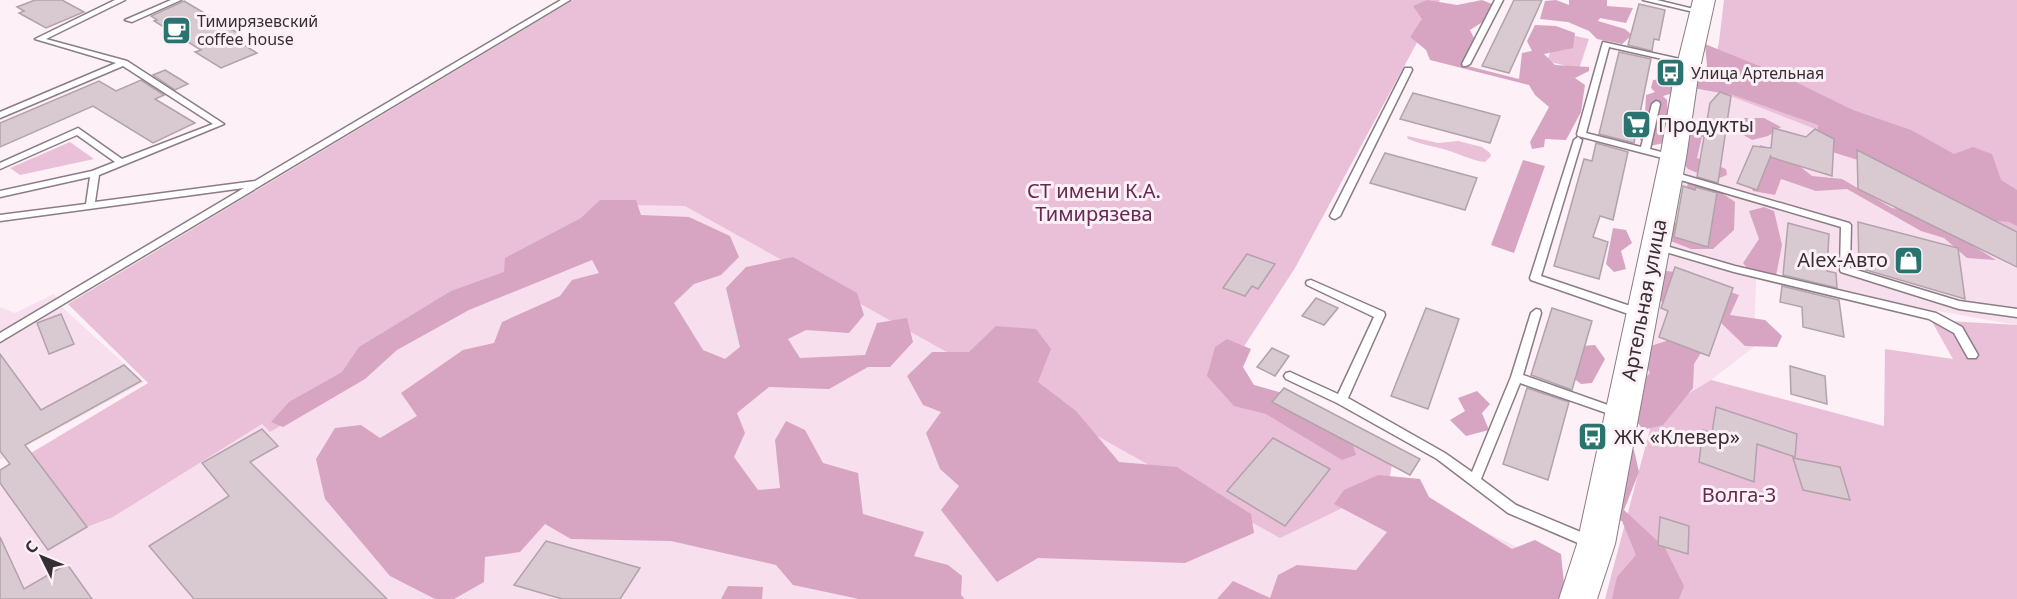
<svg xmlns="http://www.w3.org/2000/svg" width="2017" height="599" font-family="'Noto Sans',sans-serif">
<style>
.built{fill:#f8dfed}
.green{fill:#eabfd8}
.forest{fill:#d7a5c2}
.building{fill:#d9c9d1;stroke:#b2a2ab;stroke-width:1.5}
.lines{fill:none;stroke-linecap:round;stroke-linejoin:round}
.lane-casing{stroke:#8b7c85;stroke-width:3}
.secondary-casing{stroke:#8b7c85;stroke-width:2}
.lane{fill:#fff;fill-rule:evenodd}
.secondary{fill:#fff;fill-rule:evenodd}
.labels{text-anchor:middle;stroke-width:6;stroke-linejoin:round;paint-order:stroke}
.far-poi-label{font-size:16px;fill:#352f32;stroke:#fdf0f7;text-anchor:start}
.poi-label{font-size:20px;fill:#352f32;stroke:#fdf0f7;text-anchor:start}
.park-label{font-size:20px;fill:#662951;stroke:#fdf0f7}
.street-label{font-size:20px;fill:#352f32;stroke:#fdf0f7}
</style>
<rect width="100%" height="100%" fill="#fdf0f7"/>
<g class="built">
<polygon points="1694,89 1721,92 1815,129 2017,232 2017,325 1870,299 1754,266 1756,280 1754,347 1711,380 1654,414 1635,406"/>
<polygon points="618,205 685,206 1388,486 1543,559 1525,599 0,599 0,470 31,453 262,424 270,432 334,383"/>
<polygon points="54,294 63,308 144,382 0,460 0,307 15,313"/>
</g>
<g class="green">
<polygon points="573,0 1440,0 1295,268 1228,371 1392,465 1388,486 1280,538 685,206 618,205 335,382 340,390 270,432 262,424 113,517 87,527 31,453 148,383 68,304"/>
<polygon points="1724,0 2017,0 2017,232 1815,129 1720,92 1712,72 1719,42"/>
<polygon points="1558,32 1589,39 1579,69 1547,61"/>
<path d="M1407,136L1438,143L1458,141L1482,147L1490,153L1491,156L1485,162C1474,161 1467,157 1458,154C1442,147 1424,146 1408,139Z"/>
<polygon points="70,142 94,159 20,175 10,168"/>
<polygon points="1931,320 2017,325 2017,599 1605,599 1654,414 1711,380 1884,426 1885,349 1953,359"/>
</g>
<g class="forest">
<polygon points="1427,0 1457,5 1482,0 1492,4 1484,21 1470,30 1475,40 1464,65 1519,79 1522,53 1532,51 1527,41 1535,25 1556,26 1575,33 1573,48 1544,54 1555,65 1589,67 1589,71 1575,78 1585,85 1581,112 1566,140 1545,139 1544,147 1532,149 1530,142 1549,107 1535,95 1529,85 1430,60 1426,50 1410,37 1422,19 1413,6"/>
<polygon points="1556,0 1569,5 1569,0 1607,0 1607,6 1633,8 1626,23 1600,18 1598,21 1625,29 1632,35 1622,44 1597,39 1589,31 1568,22 1540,19 1545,1"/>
<polygon points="1705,44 1779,74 1853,110 1911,130 1954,154 1973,147 1992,154 2001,180 2017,190 2017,226 2009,222 1986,220 1861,161 1829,151 1818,138 1818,125 1733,95 1692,88 1707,66"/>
<polygon points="1665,79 1672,83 1673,93 1663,96 1667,100 1668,115 1656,123 1664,133 1664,143 1650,146 1640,140 1641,128 1650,122 1645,115 1646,95 1655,92 1651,88 1653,80"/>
<polygon points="1736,118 1764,118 1781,127 1768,136 1752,140 1735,130"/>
<polygon points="1702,123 1720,136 1702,137 1697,158 1726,169 1727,175 1714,180 1688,169 1677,155 1681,128"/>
<polygon points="1760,145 1782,152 1812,176 1842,179 1892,208 1920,213 1996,260 1967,258 1944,238 1921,231 1847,189 1816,191 1781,179 1775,195 1753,191 1749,182"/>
<polygon points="1523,160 1545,166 1514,253 1491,245"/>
<polygon points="1689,181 1713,187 1735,202 1734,230 1713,249 1691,249 1663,238 1662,229 1676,223 1693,227 1686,189"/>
<polygon points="600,200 636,200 641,215 689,217 730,236 739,257 721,275 694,284 674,303 703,350 725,359 740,347 726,288 746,267 793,257 857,293 864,315 849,333 806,330 788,339 800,358 865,355 877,323 907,318 913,342 890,367 868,367 829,389 769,387 737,413 745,433 734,457 758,490 780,488 775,440 786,421 805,430 823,463 858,473 863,514 924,532 914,556 948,565 962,576 961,595 965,599 859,599 793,585 776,565 671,541 571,539 545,524 520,552 485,557 484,582 454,599 435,599 390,576 325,499 316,459 335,428 361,425 380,438 417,416 401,393 463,350 494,343 502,322 560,296 572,280 599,273 592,260 469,310 397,350 365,379 283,427 271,422 289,402 342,372 359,347 451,291 504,272 505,258 581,218"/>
<polygon points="1764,207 1774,211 1782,245 1776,276 1750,272 1743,263 1759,239 1749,211"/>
<polygon points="1613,228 1626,230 1632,243 1621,251 1626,269 1614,272 1606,264"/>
<polygon points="1654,270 1676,272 1739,295 1730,315 1765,320 1782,336 1777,347 1745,346 1719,321 1674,311 1649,292"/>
<polygon points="996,326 1036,329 1051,349 1038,382 1076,411 1119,462 1177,467 1251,514 1254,533 1185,563 1038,558 997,582 941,510 959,486 940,469 926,433 941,412 923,405 907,376 932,352 969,352"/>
<polygon points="1682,336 1704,348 1694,364 1693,388 1663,425 1643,430 1630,412 1633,389 1650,373 1638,350"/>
<polygon points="1227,339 1251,349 1243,367 1254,385 1286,394 1351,439 1356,455 1342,460 1266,414 1234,406 1207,376 1215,347"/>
<polygon points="1595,345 1605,359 1592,383 1581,384 1564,371 1569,347"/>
<polygon points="1477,391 1490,404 1482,413 1489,430 1466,436 1450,420 1465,411 1458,398"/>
<polygon points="1634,450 1639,472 1624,510 1665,548 1684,586 1679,599 1612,599 1617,577 1636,555 1622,521 1596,516 1606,459"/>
<polygon points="1378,475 1420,479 1429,497 1512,549 1535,540 1561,554 1565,594 1558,599 1217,599 1233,581 1270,598 1278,575 1297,565 1356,570 1387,532 1334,504 1344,490"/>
<polygon points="728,586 763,587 762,599 721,599"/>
</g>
<g class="building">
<polygon points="35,0 62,0 84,12 46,28 19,13 24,11 17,7"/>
<polygon points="1514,0 1542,0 1509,73 1482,66"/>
<polygon points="184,1 243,36 234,39 257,53 221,68 195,52 201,50 154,21 157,20 151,16"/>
<polygon points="1639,4 1665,10 1659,40 1654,39 1652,51 1628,45"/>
<polygon points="1619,52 1651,59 1634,143 1599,134"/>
<polygon points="165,70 188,84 175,90 153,75"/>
<polygon points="141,80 164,95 155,99 195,123 153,143 93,106 0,147 0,123 99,81 116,91"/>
<polygon points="1720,92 1731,96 1718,183 1697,177 1710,103"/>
<polygon points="1413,93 1500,116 1490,143 1400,119"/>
<polygon points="1773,128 1806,137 1815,129 1834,139 1832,176 1770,157 1771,155 1757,190 1737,183 1753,146 1771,148"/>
<polygon points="1596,143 1628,152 1613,220 1600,216 1593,237 1608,242 1599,279 1554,266 1584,159 1592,161"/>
<polygon points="1857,150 2017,232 2017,267 1858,189"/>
<polygon points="1385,153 1477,178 1465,210 1370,183"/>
<polygon points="1683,186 1695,190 1696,187 1717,193 1708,247 1674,237"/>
<polygon points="1858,222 1958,248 1965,299 1859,268"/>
<polygon points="1788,223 1829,234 1827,271 1836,273 1837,288 1783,275"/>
<polygon points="1247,254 1275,264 1258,289 1252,286 1245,296 1223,288"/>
<polygon points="1675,267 1733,288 1709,356 1659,337 1668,311 1661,308"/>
<polygon points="1782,286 1839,300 1844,337 1803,327 1802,307 1780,302"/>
<polygon points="1316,298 1338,308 1324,325 1302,316"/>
<polygon points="1426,308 1459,319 1428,409 1391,396"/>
<polygon points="1552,308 1592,321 1572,390 1531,375"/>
<polygon points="61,314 74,344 49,354 37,323"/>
<polygon points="1272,348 1289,356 1275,376 1257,367"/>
<polygon points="0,354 41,410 124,365 141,381 25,445 87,527 48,550 0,483 0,470 10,464 0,451"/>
<polygon points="1790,366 1825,376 1827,404 1791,394"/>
<polygon points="1284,388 1420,459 1410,475 1272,402"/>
<polygon points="1527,388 1569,402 1548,480 1503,464"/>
<polygon points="1716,407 1797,434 1795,457 1757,444 1754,482 1699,462 1703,430 1712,433"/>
<polygon points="262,429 278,446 250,462 387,599 194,599 149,546 229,496 202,463"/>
<polygon points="1273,438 1330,469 1285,526 1227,491"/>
<polygon points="1793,458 1840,467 1850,500 1803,490"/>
<polygon points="1660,517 1689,526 1688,554 1658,545"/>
<polygon points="0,537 24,589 67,564 92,599 0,599"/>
<polygon points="546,541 640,568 620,599 562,599 514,585"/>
</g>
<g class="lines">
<defs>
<g id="lane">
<polygon points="115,0 125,0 46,39 127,61 224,124 99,175 95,202 255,181 561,0 570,0 0,342 0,333 244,188 0,221 0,215 86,204 90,177 0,197 0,191 92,171 115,162 77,135 0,169 0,163 78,128 122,159 213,124 123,66 0,118 0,112 116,63 35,39"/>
<polygon points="171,0 181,0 132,22 125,20"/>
<polygon points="1495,0 1503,0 1470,64 1466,66 1463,66 1462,64"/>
<polygon points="1643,0 1657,0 1706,12 1702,14"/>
<polygon points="1603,42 1689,61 1693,63 1689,65 1609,47 1586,133 1641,147 1652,104 1656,101 1659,102 1660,104 1650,149 1676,156 1678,158 1676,160 1670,160 1578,136 1577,134"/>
<polygon points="1405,68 1411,68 1412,70 1340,216 1335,219 1332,218 1330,216"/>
<polygon points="1578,137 1582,140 1541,276 1645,311 1646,314 1645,317 1637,317 1531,280 1530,278 1574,140"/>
<polygon points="1670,171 1849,223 1851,225 1850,268 1959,301 2017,309 2017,317 1959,309 1841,272 1840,270 1841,227 1667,176 1665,174 1667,172"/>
<polygon points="1656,243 1735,266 1936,313 1962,327 1978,355 1976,358 1968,358 1954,333 1929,319 1734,272 1652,248 1651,246 1652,244"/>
<polygon points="1311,280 1384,312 1385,315 1348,398 1445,453 1472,472 1511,377 1531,313 1536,309 1540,310 1541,313 1523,375 1622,410 1624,413 1622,416 1618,417 1520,383 1481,479 1516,505 1595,538 1596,542 1595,546 1590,547 1585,546 1508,513 1437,459 1337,403 1286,379 1284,376 1286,373 1290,372 1338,394 1374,317 1307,285 1306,283 1307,281"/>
</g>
<polygon id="secondary" points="1693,0 1715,0 1698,77 1686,158 1615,544 1597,599 1559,599 1577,544 1660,158 1674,77"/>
</defs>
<use href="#lane" class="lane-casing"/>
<use href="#secondary" class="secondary-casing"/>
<use href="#lane" class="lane"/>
<use href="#secondary" class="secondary"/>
</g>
<defs>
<symbol id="cafe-square" viewBox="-11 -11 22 22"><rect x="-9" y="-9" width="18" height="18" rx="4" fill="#2a7470" stroke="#fdf0f7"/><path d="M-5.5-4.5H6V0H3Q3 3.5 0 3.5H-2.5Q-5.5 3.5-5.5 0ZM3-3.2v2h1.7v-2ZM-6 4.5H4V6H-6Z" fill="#fff"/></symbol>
<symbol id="bus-square" viewBox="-11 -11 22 22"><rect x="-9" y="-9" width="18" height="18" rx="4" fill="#2a7470" stroke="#fdf0f7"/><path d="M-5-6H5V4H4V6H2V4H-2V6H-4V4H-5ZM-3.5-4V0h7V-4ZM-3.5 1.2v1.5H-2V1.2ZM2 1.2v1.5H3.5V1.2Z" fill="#fff"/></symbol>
<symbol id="supermarket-square" viewBox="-11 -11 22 22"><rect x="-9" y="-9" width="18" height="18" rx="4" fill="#2a7470" stroke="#fdf0f7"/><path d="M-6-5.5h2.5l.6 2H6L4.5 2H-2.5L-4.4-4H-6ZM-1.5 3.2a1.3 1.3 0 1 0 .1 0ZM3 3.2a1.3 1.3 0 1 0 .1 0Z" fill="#fff"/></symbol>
<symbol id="shop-square" viewBox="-11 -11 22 22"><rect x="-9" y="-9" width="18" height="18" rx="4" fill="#2a7470" stroke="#fdf0f7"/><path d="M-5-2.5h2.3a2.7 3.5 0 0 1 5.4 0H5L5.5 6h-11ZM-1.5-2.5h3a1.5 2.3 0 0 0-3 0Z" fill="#fff"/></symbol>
</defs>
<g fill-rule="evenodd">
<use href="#cafe-square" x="160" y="14" width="33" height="33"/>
<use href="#bus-square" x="1654" y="56" width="33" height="33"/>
<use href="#supermarket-square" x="1620" y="108" width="33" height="33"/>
<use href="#shop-square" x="1892" y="244" width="33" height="33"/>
<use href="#bus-square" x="1576" y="420" width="33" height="33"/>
</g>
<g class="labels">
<g class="far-poi-label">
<text x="197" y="27">Тимирязевский<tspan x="197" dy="18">coffee house</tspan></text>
<text x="1691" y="79">Улица Артельная</text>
</g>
<g class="poi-label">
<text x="1658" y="132">Продукты</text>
<text x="1888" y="267" text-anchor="end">Alex-Авто</text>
<text x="1614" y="444">ЖК «Клевер»</text>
</g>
<g class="park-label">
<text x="1094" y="198">СТ имени К.А.<tspan x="1094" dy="23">Тимирязева</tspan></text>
<text x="1739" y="502">Волга-3</text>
</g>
<g class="street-label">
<text transform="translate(1644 300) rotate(-79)" y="7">Артельная улица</text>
</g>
</g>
<g transform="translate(42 557) rotate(313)" stroke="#fdf0f7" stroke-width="4.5" paint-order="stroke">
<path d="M0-4.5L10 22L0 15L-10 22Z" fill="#352f32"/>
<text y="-9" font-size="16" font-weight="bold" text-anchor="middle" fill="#352f32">С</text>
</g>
</svg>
